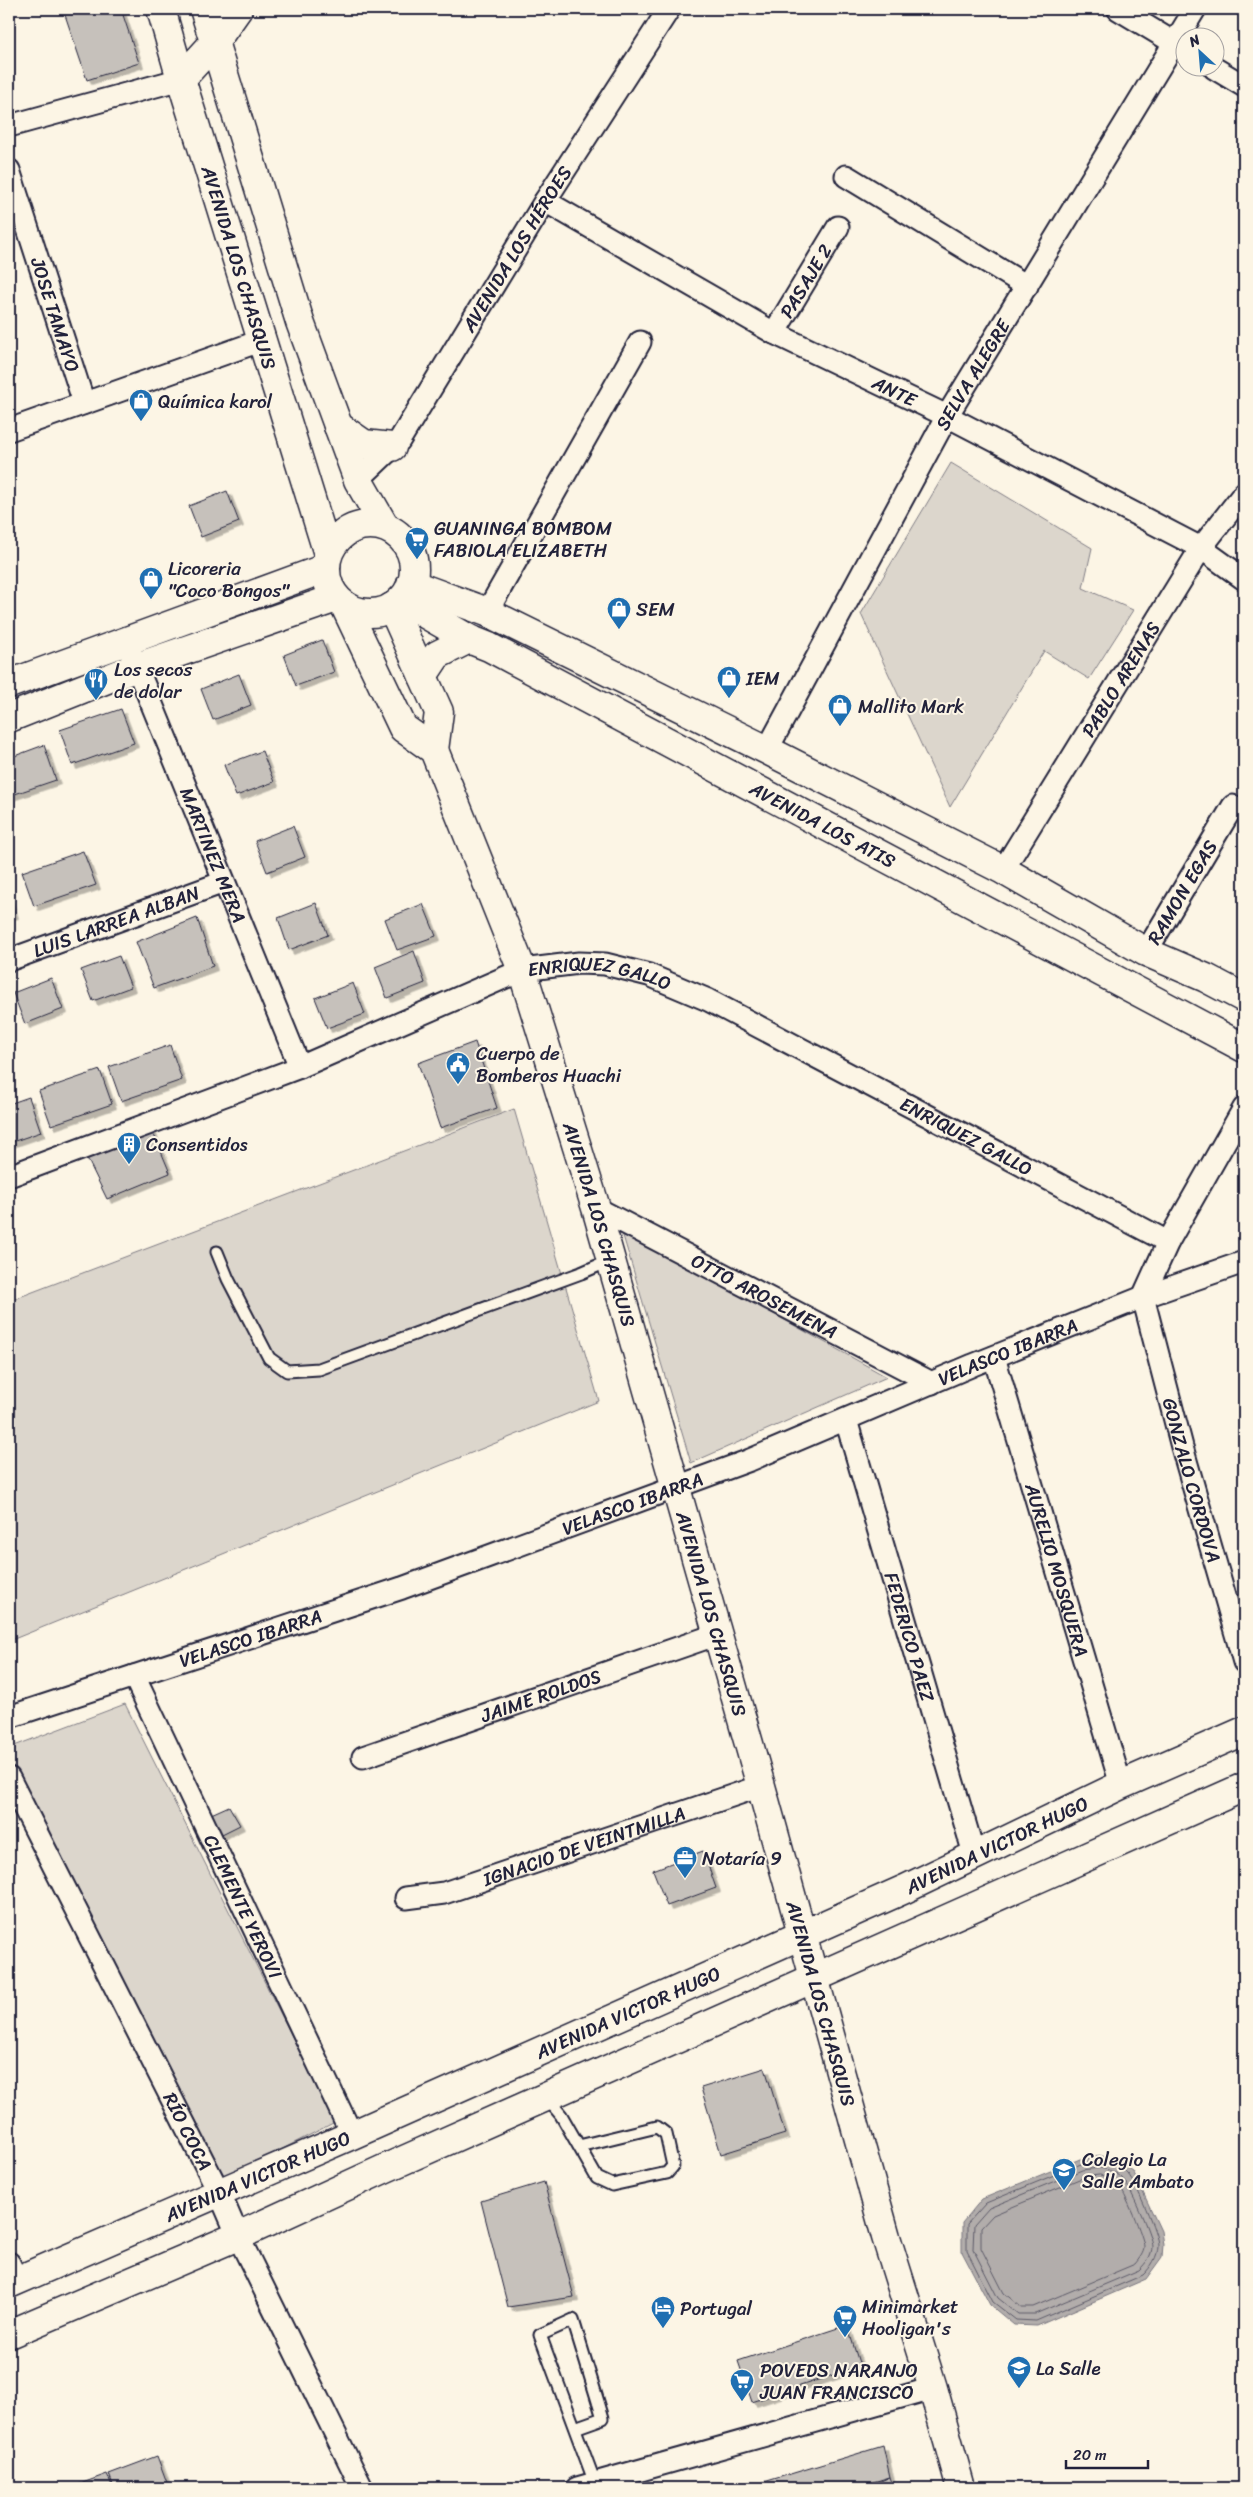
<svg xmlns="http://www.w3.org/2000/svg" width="1253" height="2497" font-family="Sriracha,sans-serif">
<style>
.green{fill:#dcd6cc;stroke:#7f7c84}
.water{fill:#b2adab;stroke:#78757e}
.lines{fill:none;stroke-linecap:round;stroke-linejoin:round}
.shore{stroke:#5c5a68;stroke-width:1}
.building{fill:#c6c1bb;stroke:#22223b;filter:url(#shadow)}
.lane-casing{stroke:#22223b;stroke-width:15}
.street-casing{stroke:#22223b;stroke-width:25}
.secondary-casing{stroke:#22223b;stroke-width:31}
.primary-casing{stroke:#22223b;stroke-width:31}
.lane{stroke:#fcf5e5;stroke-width:11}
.street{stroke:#fcf5e5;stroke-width:21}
.secondary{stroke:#fcf5e5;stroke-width:28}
.primary{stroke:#fcf5e5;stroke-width:28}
.labels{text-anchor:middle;stroke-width:4;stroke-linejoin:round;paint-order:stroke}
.street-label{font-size:19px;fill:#22223b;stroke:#fcf5e5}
.poi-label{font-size:19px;fill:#22223b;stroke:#fcf5e5;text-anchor:start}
</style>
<defs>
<filter id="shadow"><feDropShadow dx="4.5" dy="4.5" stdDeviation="0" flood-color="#0004"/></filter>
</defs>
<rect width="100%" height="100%" fill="#fcf5e5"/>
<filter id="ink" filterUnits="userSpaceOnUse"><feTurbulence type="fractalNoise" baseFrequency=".02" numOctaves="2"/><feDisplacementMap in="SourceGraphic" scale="10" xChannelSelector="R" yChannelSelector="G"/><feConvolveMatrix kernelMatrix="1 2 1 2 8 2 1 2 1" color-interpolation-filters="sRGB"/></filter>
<g filter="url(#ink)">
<g class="green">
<polygon points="951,463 1092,548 1083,588 1133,610 1089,679 1044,651 950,807 861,614"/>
<polygon points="514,1109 599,1401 9,1641 9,1301"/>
<polygon points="621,1229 887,1377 691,1463"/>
<polygon points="125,1704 335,2122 222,2180 9,1764 9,1748"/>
</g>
<polygon class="water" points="1102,2156 1118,2161 1133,2171 1161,2231 1163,2245 1162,2257 1146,2279 1037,2326 1014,2325 990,2305 962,2252 962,2223 982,2199 1080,2159"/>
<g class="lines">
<g class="shore">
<path d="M1101,2161C1111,2164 1121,2166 1128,2174C1136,2183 1158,2234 1158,2245C1158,2257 1151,2267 1143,2275L1036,2321L1016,2320L993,2302L967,2251V2224L986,2203L1081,2164Z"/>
<path d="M1101,2168C1109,2170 1116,2172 1122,2178C1129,2184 1152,2236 1152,2246C1152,2256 1146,2263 1139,2270L1035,2314H1018L998,2298L973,2249L974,2225L989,2208L1082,2170Z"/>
<path d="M1100,2175C1106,2177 1114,2178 1118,2184C1124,2191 1144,2237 1144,2247C1144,2253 1139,2259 1135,2264L1033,2307H1021L1004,2293L981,2248V2228L993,2215L1084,2177Z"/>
</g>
</g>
<g class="building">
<polygon points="63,9 121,9 139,63 87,80"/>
<polygon points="227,491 239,522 201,537 189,506"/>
<polygon points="322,640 334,672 296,686 284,655"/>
<polygon points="239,674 251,705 213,720 201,689"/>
<polygon points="121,709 134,743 72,765 60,730"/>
<polygon points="44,745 56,780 9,796 9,758"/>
<polygon points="262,751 274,782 236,796 224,765"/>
<polygon points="293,826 305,857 267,872 255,841"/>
<polygon points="83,851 96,885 34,906 22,872"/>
<polygon points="9,898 14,914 9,915"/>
<polygon points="316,903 328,935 289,950 278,918"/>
<polygon points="423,904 436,936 397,950 385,919"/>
<polygon points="197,918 213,966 154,988 136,942"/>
<polygon points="414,951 425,983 387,998 375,967"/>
<polygon points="119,956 131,987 93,1001 81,970"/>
<polygon points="51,978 63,1009 25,1024 13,993"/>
<polygon points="353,983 365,1014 327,1028 315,998"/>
<polygon points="475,1042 497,1108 440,1128 418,1063"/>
<polygon points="170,1045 182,1080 121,1101 109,1067"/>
<polygon points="100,1070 112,1104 51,1125 39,1091"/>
<polygon points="29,1097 41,1132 9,1143 9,1104"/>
<polygon points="152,1130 170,1173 107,1199 87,1158"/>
<polygon points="229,1806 240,1825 220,1835 209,1815"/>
<polygon points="703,1851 716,1888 667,1906 653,1870"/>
<polygon points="765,2068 785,2134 721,2154 701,2088"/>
<polygon points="544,2182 574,2297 508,2307 481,2201"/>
<polygon points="847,2325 860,2366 752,2402 738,2361"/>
<polygon points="883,2446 890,2477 853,2488 744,2488"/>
<polygon points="157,2456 169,2488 114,2488 109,2474"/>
<polygon points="107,2474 113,2488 69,2488"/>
<polygon points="890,2477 894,2488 865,2488"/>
</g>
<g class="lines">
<defs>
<g id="lane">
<polyline points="217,1252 228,1279 269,1358 287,1371 319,1369 581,1273 611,1260"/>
<polyline points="546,2097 561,2115 597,2178 612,2185 667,2173 673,2166 666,2134 657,2127 579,2146"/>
<polyline points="575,2428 603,2418 573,2320 540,2335 595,2483"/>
</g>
<g id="street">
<polyline points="1118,9 1186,50"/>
<polyline points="1214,68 1244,86"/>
<polyline points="9,126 181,79"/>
<path id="s1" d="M9,170L84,403"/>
<polyline points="846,176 1027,286"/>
<path id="s2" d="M545,201L774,333L947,416L1201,548L1244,579"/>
<path id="s3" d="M774,333L838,227"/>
<polyline points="9,430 263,340"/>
<path id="s4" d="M358,480L399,441L545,201L669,9"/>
<polyline points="487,612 640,342"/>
<path id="s5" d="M131,653L300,1067"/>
<path id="s6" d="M767,750L947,416L1195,9"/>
<path id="s7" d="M1003,870L1201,548L1244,493"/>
<path id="s8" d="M1146,952L1233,806"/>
<path id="s9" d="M9,960L224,882"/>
<path id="s10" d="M1244,1108L1168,1242L1143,1297L1182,1447L1244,1662"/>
<path id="s11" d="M9,1176L300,1067L522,970L579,963L605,964L649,975L708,1000L1168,1242"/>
<path id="s12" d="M596,1208L932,1383"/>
<path id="s13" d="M994,1357L1121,1785"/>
<path id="s14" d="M846,1420L974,1854"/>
<path id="s15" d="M134,1676L352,2135"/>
<path id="s16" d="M9,1717L402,1588L750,1460L973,1365L1143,1297L1244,1262"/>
<path id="s17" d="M363,1757L718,1634"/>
<path id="s18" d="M9,1778L219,2192L238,2236L362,2488"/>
<path id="s19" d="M406,1898L444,1893L761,1786"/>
<polyline points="9,2263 17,2280"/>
<polyline points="577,2488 933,2388"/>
</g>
<g id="secondary">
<path id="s20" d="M161,9L181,79L328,554"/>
<polyline points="204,9 300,322 358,480 385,527"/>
<polyline points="181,79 214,43 238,9"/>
<polyline points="338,426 364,444 392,447"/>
<circle cx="370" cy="569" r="44"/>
<polyline points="411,584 487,612 767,750 1003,870 1146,952 1206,978 1244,998"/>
<path id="s21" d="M401,600L469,639L489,647L1244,1048"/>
<path id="s22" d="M345,606L403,728L434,750L522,970L596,1208L761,1786L886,2237L933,2388L961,2488"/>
<polyline points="392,607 439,712 434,750"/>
<polyline points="423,676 437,655 469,639"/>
<polyline points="9,684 326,568"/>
<polyline points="9,718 137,667 336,598"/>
</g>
<g id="primary">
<path id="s23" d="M9,2284L352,2135L905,1889L1121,1785L1244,1731"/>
<polyline points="9,2334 238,2236 386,2168 1244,1787"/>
</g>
</defs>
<use href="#lane" class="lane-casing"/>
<use href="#street" class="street-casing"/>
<use href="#secondary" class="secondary-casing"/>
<use href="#primary" class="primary-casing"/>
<use href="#lane" class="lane"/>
<use href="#street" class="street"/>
<use href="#secondary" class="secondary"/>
<use href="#primary" class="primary"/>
</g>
</g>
<defs>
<symbol id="shop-pin" viewBox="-11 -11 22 30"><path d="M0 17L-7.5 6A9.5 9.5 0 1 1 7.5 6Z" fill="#1f6fb2" stroke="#fcf5e5"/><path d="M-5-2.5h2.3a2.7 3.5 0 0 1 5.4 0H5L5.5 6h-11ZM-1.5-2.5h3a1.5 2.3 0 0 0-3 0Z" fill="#fff"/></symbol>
<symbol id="supermarket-pin" viewBox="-11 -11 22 30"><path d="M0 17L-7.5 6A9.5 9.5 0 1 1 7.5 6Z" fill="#1f6fb2" stroke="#fcf5e5"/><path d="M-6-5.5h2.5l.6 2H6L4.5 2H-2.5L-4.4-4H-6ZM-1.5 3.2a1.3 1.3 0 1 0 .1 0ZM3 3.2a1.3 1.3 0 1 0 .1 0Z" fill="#fff"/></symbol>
<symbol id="restaurant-pin" viewBox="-11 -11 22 30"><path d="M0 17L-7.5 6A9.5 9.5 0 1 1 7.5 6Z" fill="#1f6fb2" stroke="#fcf5e5"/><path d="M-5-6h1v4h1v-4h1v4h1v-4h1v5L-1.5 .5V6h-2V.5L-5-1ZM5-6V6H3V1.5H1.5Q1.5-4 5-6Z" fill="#fff"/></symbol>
<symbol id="civic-pin" viewBox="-11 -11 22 30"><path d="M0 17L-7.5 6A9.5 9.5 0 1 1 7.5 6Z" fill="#1f6fb2" stroke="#fcf5e5"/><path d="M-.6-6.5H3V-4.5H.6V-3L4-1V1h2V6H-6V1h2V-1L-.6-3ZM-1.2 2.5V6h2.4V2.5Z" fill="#fff"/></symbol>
<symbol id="building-pin" viewBox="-11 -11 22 30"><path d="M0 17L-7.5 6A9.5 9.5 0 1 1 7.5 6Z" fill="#1f6fb2" stroke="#fcf5e5"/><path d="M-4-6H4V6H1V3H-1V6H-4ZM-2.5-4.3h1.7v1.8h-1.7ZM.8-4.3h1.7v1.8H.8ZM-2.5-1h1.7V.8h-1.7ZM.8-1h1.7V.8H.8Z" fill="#fff"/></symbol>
<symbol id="office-pin" viewBox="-11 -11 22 30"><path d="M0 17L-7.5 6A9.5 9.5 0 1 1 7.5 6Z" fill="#1f6fb2" stroke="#fcf5e5"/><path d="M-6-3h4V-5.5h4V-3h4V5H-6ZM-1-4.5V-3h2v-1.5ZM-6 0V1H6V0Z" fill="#fff"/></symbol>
<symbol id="school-pin" viewBox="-11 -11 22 30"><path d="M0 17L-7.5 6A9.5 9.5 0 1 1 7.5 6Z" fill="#1f6fb2" stroke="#fcf5e5"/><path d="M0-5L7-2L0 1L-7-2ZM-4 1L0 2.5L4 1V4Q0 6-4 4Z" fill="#fff"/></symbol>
<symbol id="hotel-pin" viewBox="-11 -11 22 30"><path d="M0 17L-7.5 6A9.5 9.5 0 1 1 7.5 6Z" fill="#1f6fb2" stroke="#fcf5e5"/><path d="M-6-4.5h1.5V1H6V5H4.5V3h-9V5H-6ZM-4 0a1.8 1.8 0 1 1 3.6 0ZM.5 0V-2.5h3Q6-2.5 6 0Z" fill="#fff"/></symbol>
<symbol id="university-pin" viewBox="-11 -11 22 30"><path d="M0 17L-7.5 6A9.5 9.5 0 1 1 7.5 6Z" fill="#1f6fb2" stroke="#fcf5e5"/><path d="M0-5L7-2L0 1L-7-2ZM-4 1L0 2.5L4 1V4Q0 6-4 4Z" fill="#fff"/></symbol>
</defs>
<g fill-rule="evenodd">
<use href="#shop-pin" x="127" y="387" width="28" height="38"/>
<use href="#supermarket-pin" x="403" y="525" width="28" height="38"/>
<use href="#shop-pin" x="137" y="565" width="28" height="38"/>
<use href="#shop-pin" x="605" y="595" width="28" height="38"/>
<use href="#shop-pin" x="715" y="664" width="28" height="38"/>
<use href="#restaurant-pin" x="82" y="666" width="28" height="38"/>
<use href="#shop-pin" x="826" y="692" width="28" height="38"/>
<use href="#civic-pin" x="444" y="1050" width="28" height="38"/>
<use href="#building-pin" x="115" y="1130" width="28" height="38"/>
<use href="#office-pin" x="671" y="1844" width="28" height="38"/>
<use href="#school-pin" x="1050" y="2156" width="28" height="38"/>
<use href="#hotel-pin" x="649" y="2294" width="28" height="38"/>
<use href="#supermarket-pin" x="831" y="2303" width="28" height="38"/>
<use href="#university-pin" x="1005" y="2354" width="28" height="38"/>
<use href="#supermarket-pin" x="728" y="2367" width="28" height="38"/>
</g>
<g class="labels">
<g class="street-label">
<text dy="7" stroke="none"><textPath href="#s4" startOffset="282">AVENIDA LOS HÉROES</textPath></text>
<text dy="7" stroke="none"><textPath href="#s20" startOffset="270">AVENIDA LOS CHASQUIS</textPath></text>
<text dy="7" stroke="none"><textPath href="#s3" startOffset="61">PASAJE 2</textPath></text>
<text dy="7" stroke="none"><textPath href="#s1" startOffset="152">JOSE TAMAYO</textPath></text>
<text dy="7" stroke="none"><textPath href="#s6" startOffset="428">SELVA ALEGRE</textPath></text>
<text dy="7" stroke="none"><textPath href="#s2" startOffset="398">ANTE</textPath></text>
<text dy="7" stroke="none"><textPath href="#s7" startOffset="224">PABLO ARENAS</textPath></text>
<text dy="7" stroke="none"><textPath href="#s21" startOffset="478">AVENIDA LOS ATIS</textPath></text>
<text dy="7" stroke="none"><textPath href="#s5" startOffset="218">MARTINEZ MERA</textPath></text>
<text dy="7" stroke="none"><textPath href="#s8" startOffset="70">RAMON EGAS</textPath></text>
<text dy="7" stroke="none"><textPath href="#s9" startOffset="114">LUIS LARREA ALBAN</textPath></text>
<text dy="7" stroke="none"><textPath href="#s11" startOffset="632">ENRIQUEZ GALLO</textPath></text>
<text dy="7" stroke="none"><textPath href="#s11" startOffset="1038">ENRIQUEZ GALLO</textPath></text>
<text dy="7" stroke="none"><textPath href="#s22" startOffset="676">AVENIDA LOS CHASQUIS</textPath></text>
<text dy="7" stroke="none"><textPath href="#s12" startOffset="190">OTTO AROSEMENA</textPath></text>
<text dy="7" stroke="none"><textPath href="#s16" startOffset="1064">VELASCO IBARRA</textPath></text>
<text dy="7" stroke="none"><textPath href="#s10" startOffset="404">GONZALO CORDOVA</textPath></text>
<text dy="7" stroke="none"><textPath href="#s16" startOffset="659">VELASCO IBARRA</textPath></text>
<text dy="7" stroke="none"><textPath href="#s13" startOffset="222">AURELIO MOSQUERA</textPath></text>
<text dy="7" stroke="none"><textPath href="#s22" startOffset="1081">AVENIDA LOS CHASQUIS</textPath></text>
<text dy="7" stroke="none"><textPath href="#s14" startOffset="226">FEDERICO PAEZ</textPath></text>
<text dy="7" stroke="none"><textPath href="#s16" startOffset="254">VELASCO IBARRA</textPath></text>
<text dy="7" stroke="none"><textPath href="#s17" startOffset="188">JAIME ROLDOS</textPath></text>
<text dy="7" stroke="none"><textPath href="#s23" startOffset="1081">AVENIDA VICTOR HUGO</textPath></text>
<text dy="7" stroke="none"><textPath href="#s19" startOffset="186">IGNACIO DE VEINTMILLA</textPath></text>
<text dy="7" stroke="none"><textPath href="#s15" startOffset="255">CLEMENTE YEROVI</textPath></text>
<text dy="7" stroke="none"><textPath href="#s22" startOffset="1486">AVENIDA LOS CHASQUIS</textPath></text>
<text dy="7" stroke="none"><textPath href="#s23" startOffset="676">AVENIDA VICTOR HUGO</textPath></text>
<text dy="7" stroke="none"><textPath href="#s18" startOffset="396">RÍO COCA</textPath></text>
<text dy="7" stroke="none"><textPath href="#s23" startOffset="271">AVENIDA VICTOR HUGO</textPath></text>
</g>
<g class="poi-label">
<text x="158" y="408">Química karol</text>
<text x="434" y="535">GUANINGA BOMBOM<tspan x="434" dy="22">FABIOLA ELIZABETH</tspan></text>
<text x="168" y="575">Licoreria<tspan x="168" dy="22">"Coco Bongos"</tspan></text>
<text x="636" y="616">SEM</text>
<text x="114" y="676">Los secos<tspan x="114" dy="22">de dolar</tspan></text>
<text x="746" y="685">IEM</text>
<text x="858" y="713">Mallito Mark</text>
<text x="476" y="1060">Cuerpo de<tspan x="476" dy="22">Bomberos Huachi</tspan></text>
<text x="146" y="1151">Consentidos</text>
<text x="702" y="1865">Notaría 9</text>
<text x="1082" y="2166">Colegio La<tspan x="1082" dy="22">Salle Ambato</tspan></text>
<text x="862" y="2313">Minimarket<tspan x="862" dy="22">Hooligan's</tspan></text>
<text x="680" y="2315">Portugal</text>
<text x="1036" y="2375">La Salle</text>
<text x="760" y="2377">POVEDS NARANJO<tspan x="760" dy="22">JUAN FRANCISCO</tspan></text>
</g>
</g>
<rect width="1253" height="2497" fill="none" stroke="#fcf5e5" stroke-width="30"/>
<rect x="15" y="15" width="1223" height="2467" fill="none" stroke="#22223b" stroke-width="2" filter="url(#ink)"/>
<g transform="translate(1200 52) rotate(334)"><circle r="24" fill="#fcf5e5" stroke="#a5a1a1"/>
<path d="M0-4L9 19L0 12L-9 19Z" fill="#1f6fb2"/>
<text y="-8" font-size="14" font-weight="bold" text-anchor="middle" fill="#22223b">N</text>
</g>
<path d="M1066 2460v8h82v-8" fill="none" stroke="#22223b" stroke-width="2.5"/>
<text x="1073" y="2460" font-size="15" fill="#22223b" stroke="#fcf5e5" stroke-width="4" paint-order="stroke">20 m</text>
</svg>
